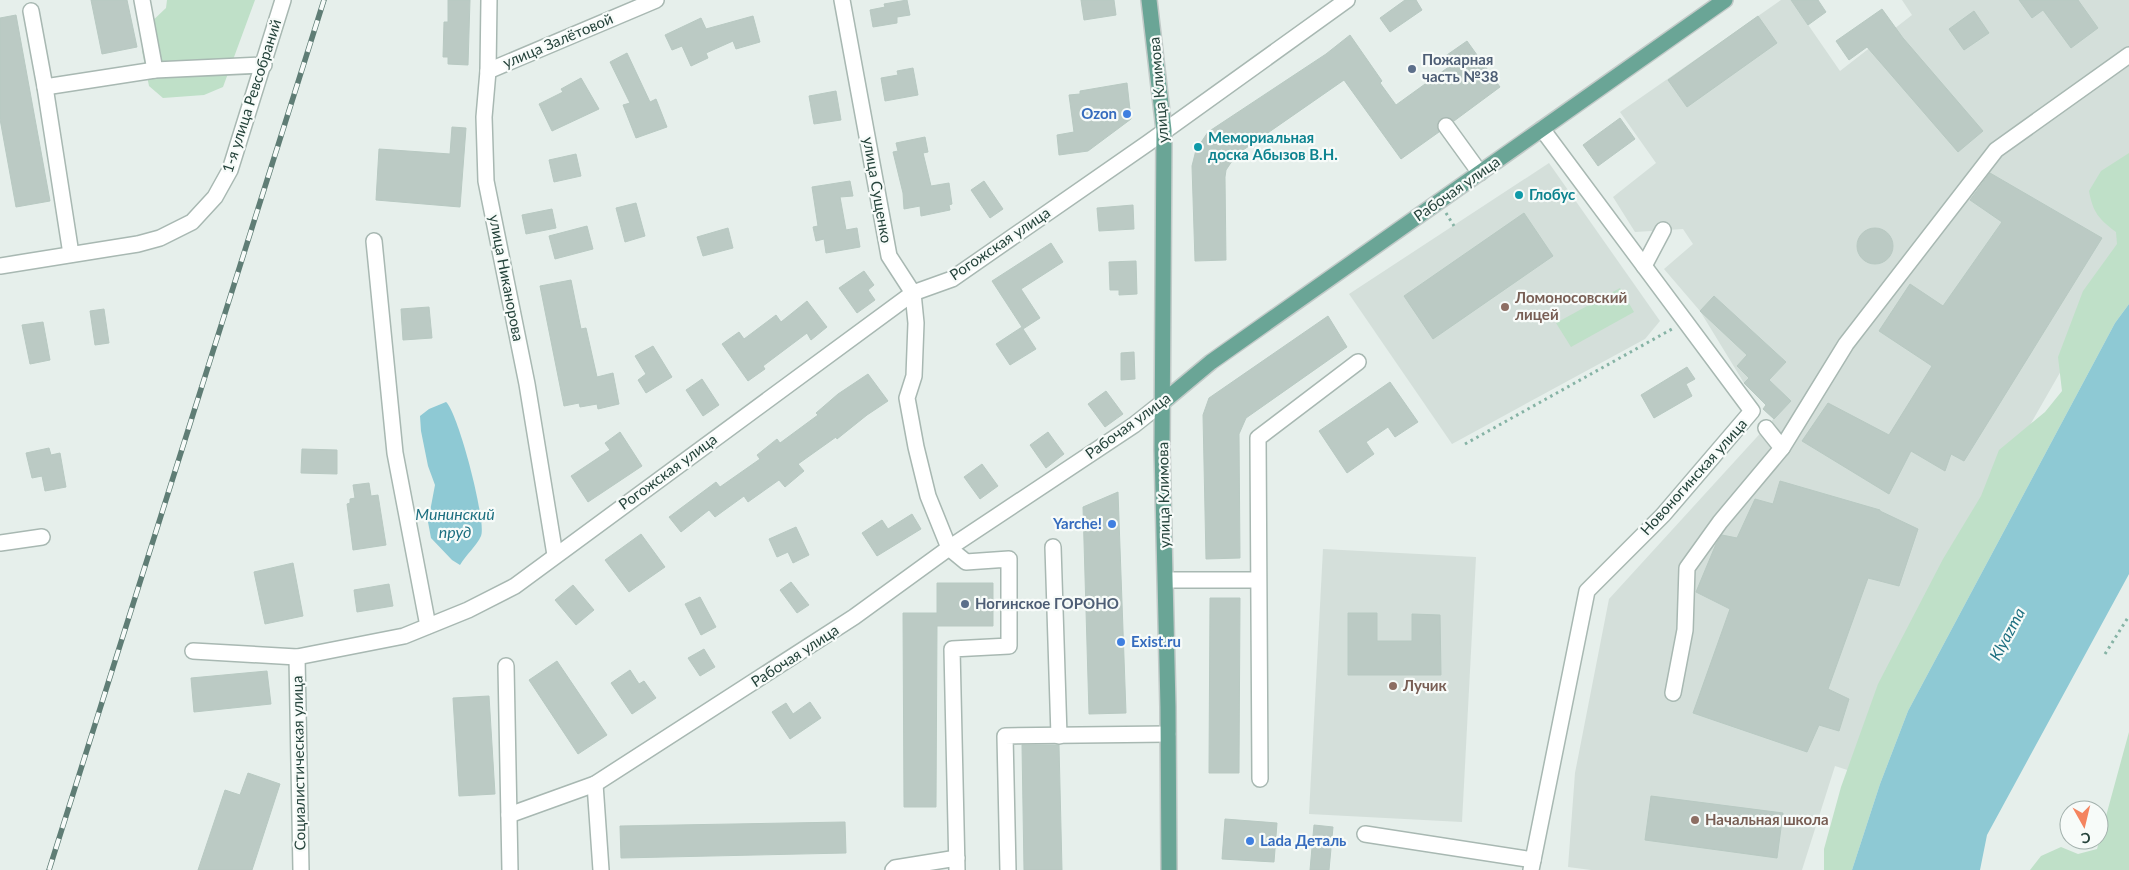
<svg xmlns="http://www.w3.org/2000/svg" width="2129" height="870" font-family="Lato,sans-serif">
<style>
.built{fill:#d4dfda}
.green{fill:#bfe0c8}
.water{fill:#8ec9d4}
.building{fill:#bbcac4;stroke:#b8c9c2}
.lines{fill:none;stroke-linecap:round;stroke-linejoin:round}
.minor-casing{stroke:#a8b8b2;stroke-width:18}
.major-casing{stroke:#c2cac8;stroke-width:18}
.path{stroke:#86b3a5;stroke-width:3;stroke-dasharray:2.5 4;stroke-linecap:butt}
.minor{stroke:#fff;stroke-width:15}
.major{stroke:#6aa596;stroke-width:15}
.rail-casing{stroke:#5f7d75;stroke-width:5.5}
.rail{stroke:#f7fbf9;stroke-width:4;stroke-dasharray:11;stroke-linecap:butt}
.service-dot{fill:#5c6f8a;stroke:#f7fbf9;stroke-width:2}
.shop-dot{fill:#3f7fe0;stroke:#f7fbf9;stroke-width:2}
.culture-dot{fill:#0f9aa8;stroke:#f7fbf9;stroke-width:2}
.education-dot{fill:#8d6e63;stroke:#f7fbf9;stroke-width:2}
.labels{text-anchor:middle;stroke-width:4.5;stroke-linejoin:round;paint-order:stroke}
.street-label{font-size:15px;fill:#24423a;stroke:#f7fbf9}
.service-label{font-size:15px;font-weight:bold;fill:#4e5e75;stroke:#f7fbf9;text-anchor:start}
.shop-label{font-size:15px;font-weight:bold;fill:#366cbe;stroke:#f7fbf9;text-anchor:end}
.culture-label{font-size:15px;font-weight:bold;fill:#0d838f;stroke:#f7fbf9;text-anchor:start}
.education-label{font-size:15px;font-weight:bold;fill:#785e54;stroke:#f7fbf9;text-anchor:start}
.water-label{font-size:16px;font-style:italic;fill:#1c6f80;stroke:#f7fbf9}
</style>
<rect width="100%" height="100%" fill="#e6efeb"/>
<g class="built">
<polygon points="1781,0 1791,0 1840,71 1912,15 1902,0 2129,0 2129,252 1978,516 1872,778 1835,766 1802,870 1591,870 1568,867 1575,773 1609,599 1777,415 1744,383 1700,311 1664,269 1693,244 1683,229 1635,232 1613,197 1656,163 1620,112"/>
<polygon points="1549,163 1660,321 1645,339 1452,444 1349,294"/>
<polygon points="1323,549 1476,557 1462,822 1309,814"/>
</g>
<g class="green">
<polygon points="167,0 255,0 223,87 204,95 163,98 149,86 142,51 146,27 166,8"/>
<path d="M2129,153V304L2115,323L1908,711L1880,784L1852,870H1824V849L1841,787L1878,684L1943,559L1981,496L1999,450L2045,412L2062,391L2058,357L2083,291L2117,244L2116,232C2099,219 2093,213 2089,191L2101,171Z"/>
<polygon points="1620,288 1634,312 1571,347 1556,323"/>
<polygon points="2129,732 2129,870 2030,870 2041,856 2061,847 2078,854 2097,849"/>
</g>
<g class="water">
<polygon points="2129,304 2129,574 1987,835 1980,870 1852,870 1880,784 1908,711 2115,323"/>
<path d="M446,402C458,412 487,522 481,536C477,545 466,555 460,565L452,560L431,538L428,522L435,485L428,466L421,431L420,416L429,409Z"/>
</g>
<g class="building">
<polygon points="91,0 127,0 137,47 102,54"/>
<polygon points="448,0 470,0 468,65 448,64 448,57 443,57 444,22 448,22"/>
<polygon points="907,0 910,15 897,17 897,23 873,27 870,10 885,7 884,4"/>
<polygon points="1081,0 1114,0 1116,15 1084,20"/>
<polygon points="1405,0 1416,0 1422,10 1390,32 1380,18"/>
<polygon points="1791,0 1818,0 1826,12 1808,25"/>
<polygon points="2019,0 2078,0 2098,28 2071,48 2043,10 2032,18"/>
<polygon points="1882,9 1903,38 1983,131 1958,152 1867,47 1849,60 1836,41"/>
<polygon points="1974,11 1989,33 1964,50 1949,29"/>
<polygon points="16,15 50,201 16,207 0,119 0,18"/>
<polygon points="753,16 760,42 736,49 733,41 706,53 708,58 691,66 682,46 672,50 665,35 701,18 706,29"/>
<polygon points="1758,16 1777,43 1687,107 1668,80"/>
<polygon points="1350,35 1382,81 1380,83 1396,105 1450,66 1444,57 1467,41 1500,87 1454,121 1446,117 1440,119 1437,126 1439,132 1401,159 1344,80 1236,155 1226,170 1225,177 1226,260 1195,261 1192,166 1196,150 1208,132 1326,54"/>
<polygon points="627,53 650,102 656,99 667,127 636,138 623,105 630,103 610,62"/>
<polygon points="913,68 918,95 885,101 881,78 898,75 897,71"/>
<polygon points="581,78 599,109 552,131 539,104 563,92 561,89"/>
<polygon points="1127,83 1131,119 1088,151 1059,155 1057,135 1074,132 1069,95 1080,94 1080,91"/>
<polygon points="836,91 841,120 814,124 809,96"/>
<polygon points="1620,118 1635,139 1598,166 1583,145"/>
<polygon points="452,127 466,128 460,207 376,200 379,149 450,154"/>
<polygon points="925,137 928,152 923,153 931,186 949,183 952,204 949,205 950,210 921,216 920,206 904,209 903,193 893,152 898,151 896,143"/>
<polygon points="576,154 581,176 554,182 549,160"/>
<polygon points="1990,173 2102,238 1964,461 1951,454 1945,471 1911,451 1889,494 1802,441 1828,403 1889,435 1932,366 1879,331 1910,284 1943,306 2002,222 1970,200"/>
<polygon points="850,181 853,196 840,197 846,230 857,228 860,247 826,253 824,239 816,241 813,227 818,226 812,187"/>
<polygon points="984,181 1003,209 990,218 971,190"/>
<polygon points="636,203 645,236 625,242 616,208"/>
<polygon points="1133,205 1134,229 1099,231 1097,208"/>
<polygon points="552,209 556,228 526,234 522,215"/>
<polygon points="1524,213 1553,256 1433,339 1404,296"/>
<polygon points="587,226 593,249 555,259 549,236"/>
<circle cx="1875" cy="246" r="18"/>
<polygon points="728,228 733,248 703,256 697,237"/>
<polygon points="1051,243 1063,262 1021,289 1040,318 1023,329 1036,349 1010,365 996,344 1022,327 992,281"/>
<polygon points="1136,261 1137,294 1119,295 1119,290 1110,290 1109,262"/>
<polygon points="864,271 874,285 868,290 875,300 857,313 839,288"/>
<polygon points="571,280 581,329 586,328 597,377 613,373 619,404 598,409 597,404 580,407 579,403 564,406 540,286"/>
<polygon points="1714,296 1786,362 1769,380 1791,401 1774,419 1763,409 1766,405 1744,383 1749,378 1737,366 1747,355 1700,311"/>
<polygon points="807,301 827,327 811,340 807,333 763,366 765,369 748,381 722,344 739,332 744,339 776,315 781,322"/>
<polygon points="429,307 432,338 403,340 401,309"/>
<polygon points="104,309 109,343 95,345 90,311"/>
<polygon points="1328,316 1347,347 1246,418 1239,434 1240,558 1206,559 1203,415 1209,398"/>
<polygon points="43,322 50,360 30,364 22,325"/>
<polygon points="653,346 672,377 646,393 638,380 646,374 635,356"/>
<polygon points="1134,352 1135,379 1121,380 1121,353"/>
<polygon points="1687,367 1695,379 1686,384 1692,396 1654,418 1641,395"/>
<polygon points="868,374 888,401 867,415 837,439 836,437 798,464 804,471 785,487 779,480 748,502 744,496 715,517 709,510 681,532 669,517 716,482 720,487 760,459 757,455 777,439 780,443 818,415 816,413 838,394"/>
<polygon points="702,379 719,405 703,416 686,390"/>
<polygon points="1390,382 1418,422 1395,437 1388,427 1366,442 1374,454 1347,473 1319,431"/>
<polygon points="1106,391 1123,414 1105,427 1088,404"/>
<polygon points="620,432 642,466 588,502 571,476 610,450 605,443"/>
<polygon points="1048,432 1064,454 1046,468 1030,445"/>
<polygon points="49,448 51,455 60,453 66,487 45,491 42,476 32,478 26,453"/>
<polygon points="302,449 337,450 337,474 301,473"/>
<polygon points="982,464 998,486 980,499 964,477"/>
<polygon points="1780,481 1880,510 1880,511 1918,529 1899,586 1868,578 1828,689 1849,699 1839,731 1819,725 1807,752 1693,713 1730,609 1696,592 1716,544 1722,535 1737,538 1755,499 1773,504"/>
<polygon points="369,483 371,496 378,495 386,545 353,550 347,504 350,503 350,499 355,498 353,485"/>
<polygon points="1118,492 1126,713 1089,714 1083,507"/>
<polygon points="912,514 921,529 877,556 862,533 882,520 888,529"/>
<polygon points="796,527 809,555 793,563 788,552 777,557 769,539"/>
<polygon points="641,534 665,567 629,592 605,560"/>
<polygon points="293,563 303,616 265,624 254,572"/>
<polygon points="791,582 809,605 797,613 780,590"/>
<polygon points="937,583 993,583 993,626 937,626 936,807 904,807 903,613 937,613"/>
<polygon points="389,584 393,606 357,612 354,590"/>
<polygon points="573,585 594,610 576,625 555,600"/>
<polygon points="700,597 716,627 701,635 685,604"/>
<polygon points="1210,598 1240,598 1239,773 1209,773"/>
<polygon points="1348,613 1377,613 1377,641 1412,641 1412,614 1440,615 1441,675 1348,675"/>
<polygon points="704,649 715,667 700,676 688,658"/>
<polygon points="557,661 607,735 578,754 529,680"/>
<polygon points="630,670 639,684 644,681 656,698 632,714 611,683"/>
<polygon points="267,671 271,704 194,712 191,678"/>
<polygon points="489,696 495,794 459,796 453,698"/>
<polygon points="810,702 821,718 790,739 772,712 786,703 793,714"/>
<polygon points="1022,745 1059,745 1062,870 1024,870"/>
<polygon points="248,773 280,784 252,870 198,870 225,790 240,795"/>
<polygon points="1651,796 1783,813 1777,858 1645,840"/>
<polygon points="1225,819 1277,823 1274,862 1222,859"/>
<polygon points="845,822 846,853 621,858 620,826"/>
<polygon points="1314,825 1333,827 1329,870 1310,870"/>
</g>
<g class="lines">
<defs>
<g id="minor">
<polyline points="142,0 155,70"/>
<polyline points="489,0 488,71 484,117 486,181 527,384 555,555"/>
<polyline points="842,0 889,256 913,293 916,323 914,376 907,398 916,447 928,496 949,548 966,562 1009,559 1009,646 952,649 957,870"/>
<polyline points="31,11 45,87 155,70 264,65"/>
<polyline points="488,71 656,0"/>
<polyline points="45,87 71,254"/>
<polyline points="1446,126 1480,173"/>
<polyline points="374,241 395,453 428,626"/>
<polyline points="0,266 138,244 160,238 192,222 215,197 230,170 283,0"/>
<polyline points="1644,266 1663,230"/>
<polyline points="1782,448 1846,344 1996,150 2129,55"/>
<polyline points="0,543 42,537"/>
<polyline points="1053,547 1059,736"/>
<polyline points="1166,580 1258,580"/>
<polyline points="193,651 297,657 404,636 468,610 515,586 913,293 952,279 1148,143 1347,0"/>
<polyline points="297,657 301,870"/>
<polyline points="506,666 510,870"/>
<polyline points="1673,693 1685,630 1687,568 1720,522 1782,448 1766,428"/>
<polyline points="1260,779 1258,438 1358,362"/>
<polyline points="595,784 601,870"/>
<polyline points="509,815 595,784 854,617 949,548 1134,425 1163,402"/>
<polyline points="1365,834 1533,860"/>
<polyline points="893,870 895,868 957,858"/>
<polyline points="1008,870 1005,736 1168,734"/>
<polyline points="1531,870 1587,591 1663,515 1752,411 1542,129"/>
</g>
<g id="major">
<polyline points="1149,0 1164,130 1162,449 1168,707 1169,870"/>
<polyline points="1163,402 1211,362 1725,0"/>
</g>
</defs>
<use href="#minor" class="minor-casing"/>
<use href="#major" class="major-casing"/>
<g class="path">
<polyline points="1446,213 1454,226"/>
<polyline points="1465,444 1672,329"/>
<polyline points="2105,654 2129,616"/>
</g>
<use href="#minor" class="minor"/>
<use href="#major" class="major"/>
<defs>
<polyline id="rail" points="49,870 324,0"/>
</defs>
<use href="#rail" class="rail-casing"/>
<use href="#rail" class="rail"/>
</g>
<g class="service-dot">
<circle cx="1412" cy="69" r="5"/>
<circle cx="965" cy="604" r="5"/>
</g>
<g class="shop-dot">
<circle cx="1127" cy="114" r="5"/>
<circle cx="1112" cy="524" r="5"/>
<circle cx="1121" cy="642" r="5"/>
<circle cx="1250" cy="841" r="5"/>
</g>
<g class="culture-dot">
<circle cx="1198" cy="147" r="5"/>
<circle cx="1519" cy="195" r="5"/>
</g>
<g class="education-dot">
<circle cx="1505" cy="307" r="5"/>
<circle cx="1393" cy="686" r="5"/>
<circle cx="1695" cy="820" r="5"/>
</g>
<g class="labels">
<g class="street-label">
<text transform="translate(558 41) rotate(-23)" y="5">улица Залётовой</text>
<text transform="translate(1159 90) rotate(-95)" y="5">улица Климова</text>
<text transform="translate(252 96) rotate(-72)" y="5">1-я улица Ревсобраний</text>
<text transform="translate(1457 189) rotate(-35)" y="5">Рабочая улица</text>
<text transform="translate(877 190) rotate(80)" y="5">улица Сущенко</text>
<text transform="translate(1000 244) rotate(-34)" y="5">Рогожская улица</text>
<text transform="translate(506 278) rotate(79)" y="5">улица Никанорова</text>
<text transform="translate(1128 426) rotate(-36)" y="5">Рабочая улица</text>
<text transform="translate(668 472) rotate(-36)" y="5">Рогожская улица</text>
<text transform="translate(1694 477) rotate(-48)" y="5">Новоногинская улица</text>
<text transform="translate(1164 495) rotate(-91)" y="5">улица Климова</text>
<text transform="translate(795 656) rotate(-33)" y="5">Рабочая улица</text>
<text transform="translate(299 763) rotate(-91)" y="5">Социалистическая улица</text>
</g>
<g class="service-label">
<text x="1422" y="65">Пожарная<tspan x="1422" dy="17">часть №38</tspan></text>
<text x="975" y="609">Ногинское ГОРОНО</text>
</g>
<g class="shop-label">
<text x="1117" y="119">Ozon</text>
<text x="1102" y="529">Yarche!</text>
<text x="1131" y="647" text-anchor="start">Exist.ru</text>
<text x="1260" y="846" text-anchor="start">Lada Деталь</text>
</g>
<g class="culture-label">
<text x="1208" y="143">Мемориальная<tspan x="1208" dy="17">доска Абызов В.Н.</tspan></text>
<text x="1529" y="200">Глобус</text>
</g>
<g class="education-label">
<text x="1515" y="303">Ломоносовский<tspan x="1515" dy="17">лицей</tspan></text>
<text x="1403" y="691">Лучик</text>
<text x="1705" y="825">Начальная школа</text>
</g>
<g class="water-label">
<text x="455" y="520">Мининский<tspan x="455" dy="18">пруд</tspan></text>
<text transform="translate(2007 634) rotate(-62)" y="6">Klyazma</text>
</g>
</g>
<g transform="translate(2084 825) rotate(172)"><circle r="24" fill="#f7fbf9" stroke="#a3b1ad"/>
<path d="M0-4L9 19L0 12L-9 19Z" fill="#f4845f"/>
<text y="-8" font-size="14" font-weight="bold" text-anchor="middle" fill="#24423a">С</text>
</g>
</svg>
